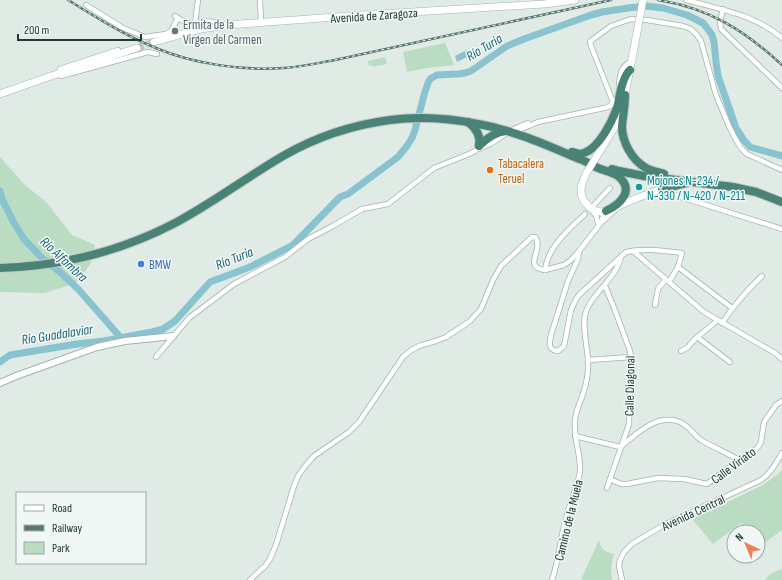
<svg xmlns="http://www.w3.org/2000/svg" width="782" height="580" font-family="'Sofia Sans Condensed',sans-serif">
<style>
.green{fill:#b9dcc3}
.water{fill:#88c3cf}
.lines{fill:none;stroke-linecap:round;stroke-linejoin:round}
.river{stroke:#88c3cf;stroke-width:7}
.secondary-tunnel{stroke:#bac8c2;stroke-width:7;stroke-dasharray:7 3.5;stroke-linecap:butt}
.minor-casing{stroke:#a3b3ad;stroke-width:6}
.tertiary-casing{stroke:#a3b3ad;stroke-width:8}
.secondary-casing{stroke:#9fb6ae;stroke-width:8}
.trunk-casing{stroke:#c1c8c6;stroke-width:10}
.minor{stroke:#fff;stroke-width:4.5}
.tertiary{stroke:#fff;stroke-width:6}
.secondary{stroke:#fff;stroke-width:7}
.trunk{stroke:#498376;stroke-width:8}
.rail-casing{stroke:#5b766f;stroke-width:2.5}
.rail{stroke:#f0f7f4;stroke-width:1;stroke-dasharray:3;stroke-linecap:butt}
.secondary-bridge-casing{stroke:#9fb6ae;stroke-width:8;stroke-linecap:butt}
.secondary-bridge{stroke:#fff;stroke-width:7}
.worship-dot{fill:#6b7280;stroke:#f0f7f4;stroke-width:1.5}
.food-dot{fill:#e8710a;stroke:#f0f7f4;stroke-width:1.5}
.culture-dot{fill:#0f9aa8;stroke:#f0f7f4;stroke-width:1.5}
.shop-dot{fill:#3f7fe0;stroke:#f0f7f4;stroke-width:1.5}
.labels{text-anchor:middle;stroke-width:3;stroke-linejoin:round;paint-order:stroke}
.street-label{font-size:13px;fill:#213b34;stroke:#f0f7f4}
.worship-label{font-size:13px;fill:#5b616d;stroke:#f0f7f4;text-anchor:start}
.food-label{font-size:13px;fill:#c56008;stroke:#f0f7f4;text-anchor:start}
.culture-label{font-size:13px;fill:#0d838f;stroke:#f0f7f4;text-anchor:start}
.shop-label{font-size:13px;fill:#366cbe;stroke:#f0f7f4;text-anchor:start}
.water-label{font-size:14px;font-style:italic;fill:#1c6575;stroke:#f0f7f4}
</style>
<rect width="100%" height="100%" fill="#e0ebe6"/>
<g class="green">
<polygon points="445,43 454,65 427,68 407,72 403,52"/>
<polygon points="385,57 387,64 373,67 372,65 369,66 368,61"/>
<polygon points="0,157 24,184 47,203 72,235 95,245 91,263 78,281 64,287 44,293 0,292"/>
<polygon points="782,470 782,530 759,547 758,545 758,532 748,532 741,523 713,544 692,519 763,485 778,474"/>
<path d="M599,540C600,549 605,552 614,554C611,563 611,570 612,580H581Z"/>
<path d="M782,569V580H765C768,574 776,571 782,569Z"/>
</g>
<polygon class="water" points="467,50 469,56 457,62 455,56"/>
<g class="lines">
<g class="river">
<polyline points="0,191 2,199 14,223 24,239 43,259 60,272 79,290 121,338"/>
<polyline points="0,362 10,355 77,344 104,341 152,332 163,329 175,321 210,282 250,267 293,245 340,197 348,194 398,157 407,146 412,138 415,130 424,95 428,83 430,79 437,75 458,74 465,73 471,71 507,46 524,39 591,15 602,12 628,8 646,6 663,8 687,15 703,23 707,28 712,35 714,42 716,62 718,76 736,128 743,139 750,147 782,156"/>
</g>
<polyline class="secondary-tunnel" points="137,48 154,42"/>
<defs>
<g id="minor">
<path d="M198,0L195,23C203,22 213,19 220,26"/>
<polyline points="260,0 261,23"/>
<path d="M686,0C719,9 756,15 782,38"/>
<polyline points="86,5 123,28 145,37 166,34 171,31 178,18"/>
<polyline points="723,9 720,22 721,29 782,88"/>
<path d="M175,16C181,20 187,24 195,23"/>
<polyline points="118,50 60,69 60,73 61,76 148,52 157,54"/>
<path d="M619,84C621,71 620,69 631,61"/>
<polyline points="613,102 591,46 590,42 592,40 611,26 631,19 647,20 683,26 691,29 697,35 701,41 716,95 729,126 735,138 741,148 747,154 782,170"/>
<polyline points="514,129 528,123"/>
<polyline points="514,132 538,122 604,108 610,106 614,101"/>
<polyline points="479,149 490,144 504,135"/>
<polyline points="663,189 665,192 782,229"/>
<polyline points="594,205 610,188"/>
<polyline points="591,209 596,216 598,223"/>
<path d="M585,214C569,230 548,246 545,270L564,265L571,260L579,251L600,224L603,217L602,212"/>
<polyline points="603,221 615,210"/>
<path d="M579,251L578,259L568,281L551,335C549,344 548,350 558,351L564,346L571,310L576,299L579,295L626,252C644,248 664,251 682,253L678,267L669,282"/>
<polyline points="633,251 704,312 775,353 782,359"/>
<polyline points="678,267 732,308"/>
<polyline points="605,286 615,310 630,351 631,357 629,424 607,488"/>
<polyline points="655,305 658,289 666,279"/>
<path d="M722,323C735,304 746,291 762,276"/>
<polyline points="697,337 730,362"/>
<polyline points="681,351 688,347 695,339 718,320"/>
<polyline points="156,357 189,318 234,284 285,257 308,239 333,226 362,209 388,204 434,168 469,154 475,151 479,146"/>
<polyline points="588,360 631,357"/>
<path d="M575,436L620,447C637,434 656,413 680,422C688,425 694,435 701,440C713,447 727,453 739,460"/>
<polyline points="610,479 621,484 627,484 658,478 684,479 707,484 735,463 752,453 758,447 761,442 764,422 776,405 782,401"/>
<path d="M250,580L266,565L270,559L276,545L294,486L298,476L306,465L314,456L349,432L359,422L403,357L410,351L419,346L436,341L446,337L469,322L481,309L493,280L501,266L532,237H535C541,244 534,255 534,263C536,269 540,269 545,270"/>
<path d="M552,580C559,560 560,538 566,518C570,502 578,487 580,471C581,454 573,438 575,420C576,410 580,403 583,394C586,385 588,376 588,367C589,350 582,332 585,315C590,294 617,279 621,256"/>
<path d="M622,580L619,566L620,560L624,552L632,544L640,539L664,525L761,480C771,473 776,463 782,453"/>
</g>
<polyline id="tertiary" points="0,383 16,376 97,347 125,341 173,336"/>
<g id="secondary">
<polyline points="154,42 201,29 227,25 363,15 544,4 575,0"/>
<polyline points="0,94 48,77 137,48"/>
<polyline points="600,151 614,128 622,109 632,59"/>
<path d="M587,172C582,182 578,191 584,201C588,207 594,212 602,212C610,211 618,206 625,203C637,198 650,193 662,189"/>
</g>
<g id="trunk">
<path d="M625,95C625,105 623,115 622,126C622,142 632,160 646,168C652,171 658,172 664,174"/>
<path d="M468,122C476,128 481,136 479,146"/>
<path d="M479,146C486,139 496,132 506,131"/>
<path d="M572,152C576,153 580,155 584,153C599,148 612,122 617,108C620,97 621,79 630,70"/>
<polyline points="612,169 619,171 644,176 733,187 756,192 782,202"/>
<polyline points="662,189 686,183"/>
<path d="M0,268C62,266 122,251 177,222C214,202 247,177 283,156C316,137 352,125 390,120C420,116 449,118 478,124C513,130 547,145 579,159C586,161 592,165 598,168C605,171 612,172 618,176C635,190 621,204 606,211"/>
</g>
</defs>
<use href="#minor" class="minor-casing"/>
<use href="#tertiary" class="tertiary-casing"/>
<use href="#secondary" class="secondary-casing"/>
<use href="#trunk" class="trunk-casing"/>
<use href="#minor" class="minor"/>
<use href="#tertiary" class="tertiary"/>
<use href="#secondary" class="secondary"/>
<use href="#trunk" class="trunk"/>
<defs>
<g id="rail">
<path d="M68,0C96,17 125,36 156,48C193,64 244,71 284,68C301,67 318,63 335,60L611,0"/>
<path d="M658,0C709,8 744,30 782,65"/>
</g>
</defs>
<use href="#rail" class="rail-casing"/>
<use href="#rail" class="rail"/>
<defs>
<g id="secondary-bridge">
<polyline points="632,59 643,0"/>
<polyline points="587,172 600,151"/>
</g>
</defs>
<use href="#secondary-bridge" class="secondary-bridge-casing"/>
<use href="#secondary-bridge" class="secondary-bridge"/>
</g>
<circle class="worship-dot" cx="175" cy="31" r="4"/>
<circle class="food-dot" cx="490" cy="170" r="4"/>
<circle class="culture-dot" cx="639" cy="187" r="4"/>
<circle class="shop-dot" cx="141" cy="264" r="4"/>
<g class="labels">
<g class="street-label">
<text transform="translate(374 15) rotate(-4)" y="5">Avenida de Zaragoza</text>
<text transform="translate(629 386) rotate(-89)" y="5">Calle Diagonal</text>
<text transform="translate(733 465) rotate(-37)" y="5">Calle Viriato</text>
<text transform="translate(693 512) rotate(-25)" y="5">Avenida Central</text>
<text transform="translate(568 520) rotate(-76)" y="5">Camino de la Muela</text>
</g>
<g class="worship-label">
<text x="183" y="29">Ermita de la<tspan x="183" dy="15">Virgen del Carmen</tspan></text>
</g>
<g class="food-label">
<text x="498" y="168">Tabacalera<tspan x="498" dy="15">Teruel</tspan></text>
</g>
<g class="culture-label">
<text x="647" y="185">Mojones N-234 /<tspan x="647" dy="15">N-330 / N-420 / N-211</tspan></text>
</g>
<g class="shop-label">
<text x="149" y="269">BMW</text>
</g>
<g class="water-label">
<text transform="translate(484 47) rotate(-31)" y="5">Río Turia</text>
<text transform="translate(234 258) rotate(-22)" y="5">Río Turia</text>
<text transform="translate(64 259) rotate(43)" y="5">Río Alfambra</text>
<text transform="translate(57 334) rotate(-9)" y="5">Río Guadalaviar</text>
</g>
</g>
<rect x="16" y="492" width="130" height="72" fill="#f0f7f4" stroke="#9daca7"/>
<rect x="24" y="505" width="20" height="6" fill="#ffffff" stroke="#9daca7"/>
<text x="52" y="512" font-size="12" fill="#213b34">Road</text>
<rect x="24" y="525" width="20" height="6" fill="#5b766f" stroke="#9daca7"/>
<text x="52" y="532" font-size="12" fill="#213b34">Railway</text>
<rect x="24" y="542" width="20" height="12" fill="#b9dcc3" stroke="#9daca7"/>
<text x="52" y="552" font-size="12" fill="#213b34">Park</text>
<g transform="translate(746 544) rotate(316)"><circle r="19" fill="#f0f7f4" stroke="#9daca7"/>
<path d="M0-3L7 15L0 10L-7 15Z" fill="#f08059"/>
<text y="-6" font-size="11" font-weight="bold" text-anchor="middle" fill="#213b34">N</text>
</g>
<path d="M18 34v6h123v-6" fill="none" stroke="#213b34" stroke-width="2"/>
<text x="24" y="34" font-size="12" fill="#213b34" stroke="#f0f7f4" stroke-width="3" paint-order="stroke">200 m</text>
</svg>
